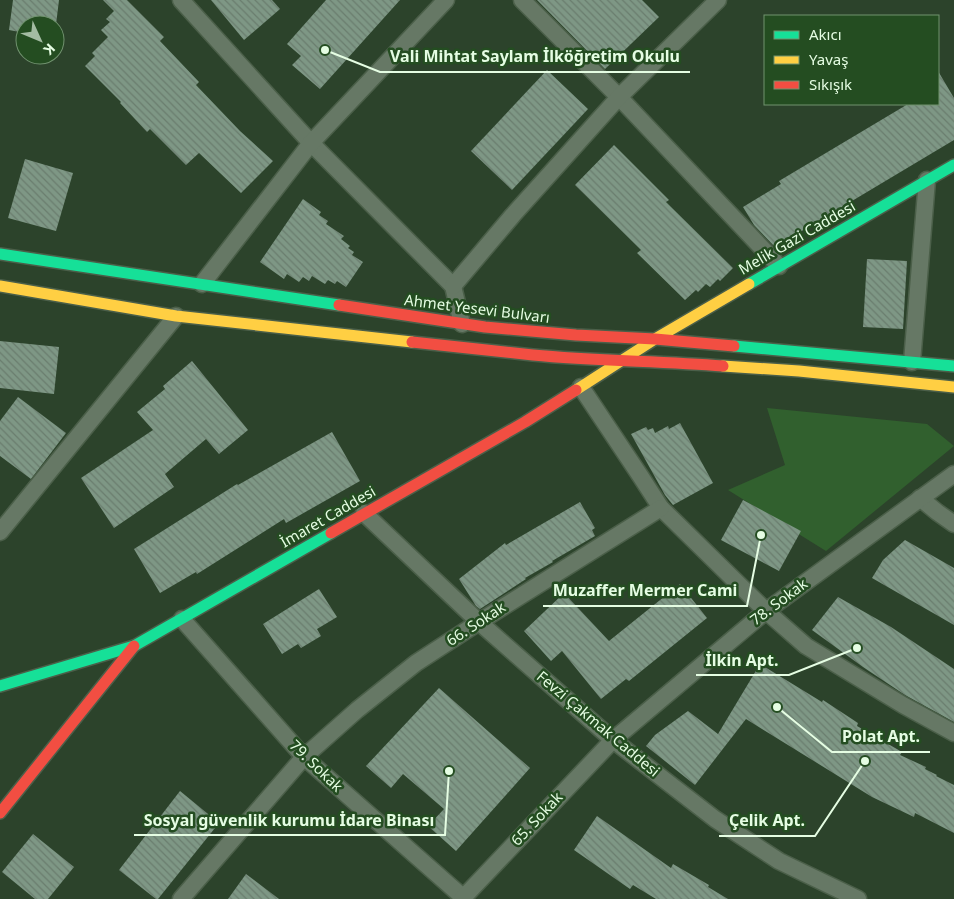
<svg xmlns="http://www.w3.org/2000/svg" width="954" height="899" font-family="'Noto Sans',sans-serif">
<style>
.green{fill:#31602e}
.building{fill:url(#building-back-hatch)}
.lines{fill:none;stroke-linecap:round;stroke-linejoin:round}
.street-casing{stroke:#4b5f49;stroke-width:19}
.fast-casing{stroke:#4b5f49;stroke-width:14}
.slow-casing{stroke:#4b5f49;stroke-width:14}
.jam-casing{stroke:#4b5f49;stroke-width:14}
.street{stroke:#667865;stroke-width:16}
.fast{stroke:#16e098;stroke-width:11}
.slow{stroke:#ffcf43;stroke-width:11}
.jam{stroke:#f24e42;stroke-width:11}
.labels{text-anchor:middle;stroke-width:5;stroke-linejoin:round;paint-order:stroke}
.street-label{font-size:15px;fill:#e5fde3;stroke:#244d21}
.leader{fill:none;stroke:#e5fde3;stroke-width:2}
.callout-dot{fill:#e5fde3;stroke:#244d21;stroke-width:2}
.callout-label{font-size:16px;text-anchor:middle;font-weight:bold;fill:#e5fde3;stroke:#244d21;stroke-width:5;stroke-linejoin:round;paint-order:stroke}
</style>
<defs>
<pattern id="building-back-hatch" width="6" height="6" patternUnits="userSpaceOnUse" patternTransform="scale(1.25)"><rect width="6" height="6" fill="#7e9785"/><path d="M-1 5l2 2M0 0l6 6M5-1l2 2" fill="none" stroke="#6a7d6e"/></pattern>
</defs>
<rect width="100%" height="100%" fill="#2c432b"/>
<polygon class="green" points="767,408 927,424 954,446 826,551 728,490 785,465"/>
<g class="building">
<polygon points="13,0 59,0 55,33 55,25 25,25 25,33 9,30"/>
<polygon points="103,0 127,0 164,37 160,41 199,82 196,85 240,131 273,161 241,193 199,153 186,165 150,129 147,132 120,103 121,102 85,66 95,56 92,53 108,37 101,30 110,22 106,19 114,11"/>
<polygon points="211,0 272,0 280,9 244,40"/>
<polygon points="326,0 400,0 320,89 292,65 301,56 287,44"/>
<polygon points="537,0 642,0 659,17 605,69"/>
<polygon points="547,70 588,109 512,190 471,151"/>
<polygon points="938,71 954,98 954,140 775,247 754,225 743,207 781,184 779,181 908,104 938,104"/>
<polygon points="614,145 669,200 666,202 733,268 720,281 718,279 710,287 706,284 698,292 696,290 685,300 637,253 641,250 575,185"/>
<polygon points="25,159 73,173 56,231 8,218"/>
<polygon points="303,199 321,212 319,215 328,221 326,224 344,236 341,239 350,246 348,248 354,252 352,255 363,262 346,287 337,281 335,284 328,280 325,284 312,276 309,281 303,277 299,282 287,274 284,279 260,262"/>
<polygon points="867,259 907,261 903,329 863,327"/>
<polygon points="0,341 59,347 54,394 0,388"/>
<polygon points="192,361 248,430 219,454 206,439 165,474 174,487 114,528 81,478 153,430 137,412 165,389 163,386"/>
<polygon points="18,397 66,433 31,479 0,456 0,421"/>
<polygon points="680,423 713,483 673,505 665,495 631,434 646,427 648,430 653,428 655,433 668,426 669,429"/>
<polygon points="332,432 360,481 286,523 284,519 197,574 196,572 160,593 134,549 237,484 238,485"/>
<polygon points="743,500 801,531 779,571 721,540"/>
<polygon points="580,502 595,528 592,530 595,536 552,561 553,562 525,578 526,579 480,609 476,606 459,579 505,543 506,545"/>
<polygon points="905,540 954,568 954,625 872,578 883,560"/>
<polygon points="680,584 707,618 629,681 626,679 601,699 562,651 551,661 524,631 564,593 609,641"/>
<polygon points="319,589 337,617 317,629 321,636 301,648 298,644 282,654 263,624"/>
<polygon points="838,597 891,627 954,669 954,722 905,695 863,667 812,630"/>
<polygon points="760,664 822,702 823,700 858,723 857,726 902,752 900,755 926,767 925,769 937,775 936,776 954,785 954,833 915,813 914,817 872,797 746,719 695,785 646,746 655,735 688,711 718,734"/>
<polygon points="439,688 530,768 456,851 428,826 444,809 403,774 391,788 366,766"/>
<polygon points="180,791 219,823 158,899 156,899 119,870"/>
<polygon points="597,816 671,868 673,864 709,885 708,887 728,899 656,899 633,885 630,889 574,850"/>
<polygon points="33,834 74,867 48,899 35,899 2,872"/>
<polygon points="246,874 279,899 228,899"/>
</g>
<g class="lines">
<defs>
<g id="street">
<polyline points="181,0 311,143 453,286 462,324"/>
<polyline points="522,0 619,97 779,266"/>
<polyline points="202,284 311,143 446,0"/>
<polyline points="453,286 513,215 619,97 718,0"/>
<polyline points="912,362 927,180"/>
<polyline points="581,387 641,477 661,508 766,611 806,646 903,705 954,733"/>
<polyline points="920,498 937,512 954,524"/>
<polyline points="364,513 479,622 613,740 715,819 779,861 858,899"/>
<polyline points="0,532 176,316"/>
<polyline points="182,619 304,757 465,899"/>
<polyline points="181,899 304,757 357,710 416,663 479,622 661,508"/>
<polyline points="462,899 613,740 766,611 954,474"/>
</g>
<g id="fast">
<polyline points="0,254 339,305"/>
<polyline points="749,284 954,165"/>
<polyline points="734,346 954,366"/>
<polyline points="0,686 134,646 331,533"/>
</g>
<g id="slow">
<polyline points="0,286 176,316 412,342"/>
<polyline points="723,366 799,371 954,387"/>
<polyline points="576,390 655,339 749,284"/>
</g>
<g id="jam">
<polyline points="339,305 485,327 576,335 655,339 734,346"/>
<path d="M412,342C452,346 493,351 533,355C596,361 659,361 723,366"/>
<polyline points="331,533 525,422 576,390"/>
<polyline points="0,813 134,646"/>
</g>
</defs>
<use href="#street" class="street-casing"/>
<use href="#fast" class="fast-casing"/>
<use href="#slow" class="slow-casing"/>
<use href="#jam" class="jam-casing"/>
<use href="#street" class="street"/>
<use href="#fast" class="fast"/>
<use href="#slow" class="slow"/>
<use href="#jam" class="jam"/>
</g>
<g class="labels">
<g class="street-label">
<text transform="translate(797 238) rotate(-30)" y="5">Melik Gazi Caddesi</text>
<text transform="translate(477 309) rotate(7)" y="5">Ahmet Yesevi Bulvarı</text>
<text transform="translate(328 517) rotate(-30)" y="5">İmaret Caddesi</text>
<text transform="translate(779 602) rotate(-37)" y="5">78. Sokak</text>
<text transform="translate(476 624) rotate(-33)" y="5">66. Sokak</text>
<text transform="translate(598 724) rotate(40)" y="5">Fevzi Çakmak Caddesi</text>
<text transform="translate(316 766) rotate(44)" y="5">79. Sokak</text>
<text transform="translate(537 819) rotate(-47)" y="5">65. Sokak</text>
</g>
</g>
<path class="leader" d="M325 50L380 72H690M761 535L747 606H543M857 648L789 675H696M777 707L832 752H930M449 771L445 835H134M865 761L815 836H719"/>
<g class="callout-dot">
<circle cx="325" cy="50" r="5"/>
<circle cx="761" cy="535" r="5"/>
<circle cx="857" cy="648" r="5"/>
<circle cx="777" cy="707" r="5"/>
<circle cx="449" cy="771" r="5"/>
<circle cx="865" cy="761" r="5"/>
</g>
<g class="callout-label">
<text x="535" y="62">Vali Mihtat Saylam İlköğretim Okulu</text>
<text x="645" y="596">Muzaffer Mermer Cami</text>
<text x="742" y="666">İlkin Apt.</text>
<text x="881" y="742">Polat Apt.</text>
<text x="289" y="826">Sosyal güvenlik kurumu İdare Binası</text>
<text x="767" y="826">Çelik Apt.</text>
</g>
<rect x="764" y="15" width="175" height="90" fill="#244d21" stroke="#71936f"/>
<rect x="774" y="31" width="25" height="8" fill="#16e098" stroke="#71936f"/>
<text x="809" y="40" font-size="15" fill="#e5fde3">Akıcı</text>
<rect x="774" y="56" width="25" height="8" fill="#ffcf43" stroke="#71936f"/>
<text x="809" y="65" font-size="15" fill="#e5fde3">Yavaş</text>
<rect x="774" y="81" width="25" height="8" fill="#f24e42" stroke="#71936f"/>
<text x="809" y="90" font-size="15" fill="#e5fde3">Sıkışık</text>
<g transform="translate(40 40) rotate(134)"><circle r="24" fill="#244d21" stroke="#71936f"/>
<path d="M0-4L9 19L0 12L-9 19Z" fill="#a4bca3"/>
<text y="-8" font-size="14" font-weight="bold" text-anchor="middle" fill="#e5fde3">K</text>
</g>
</svg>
